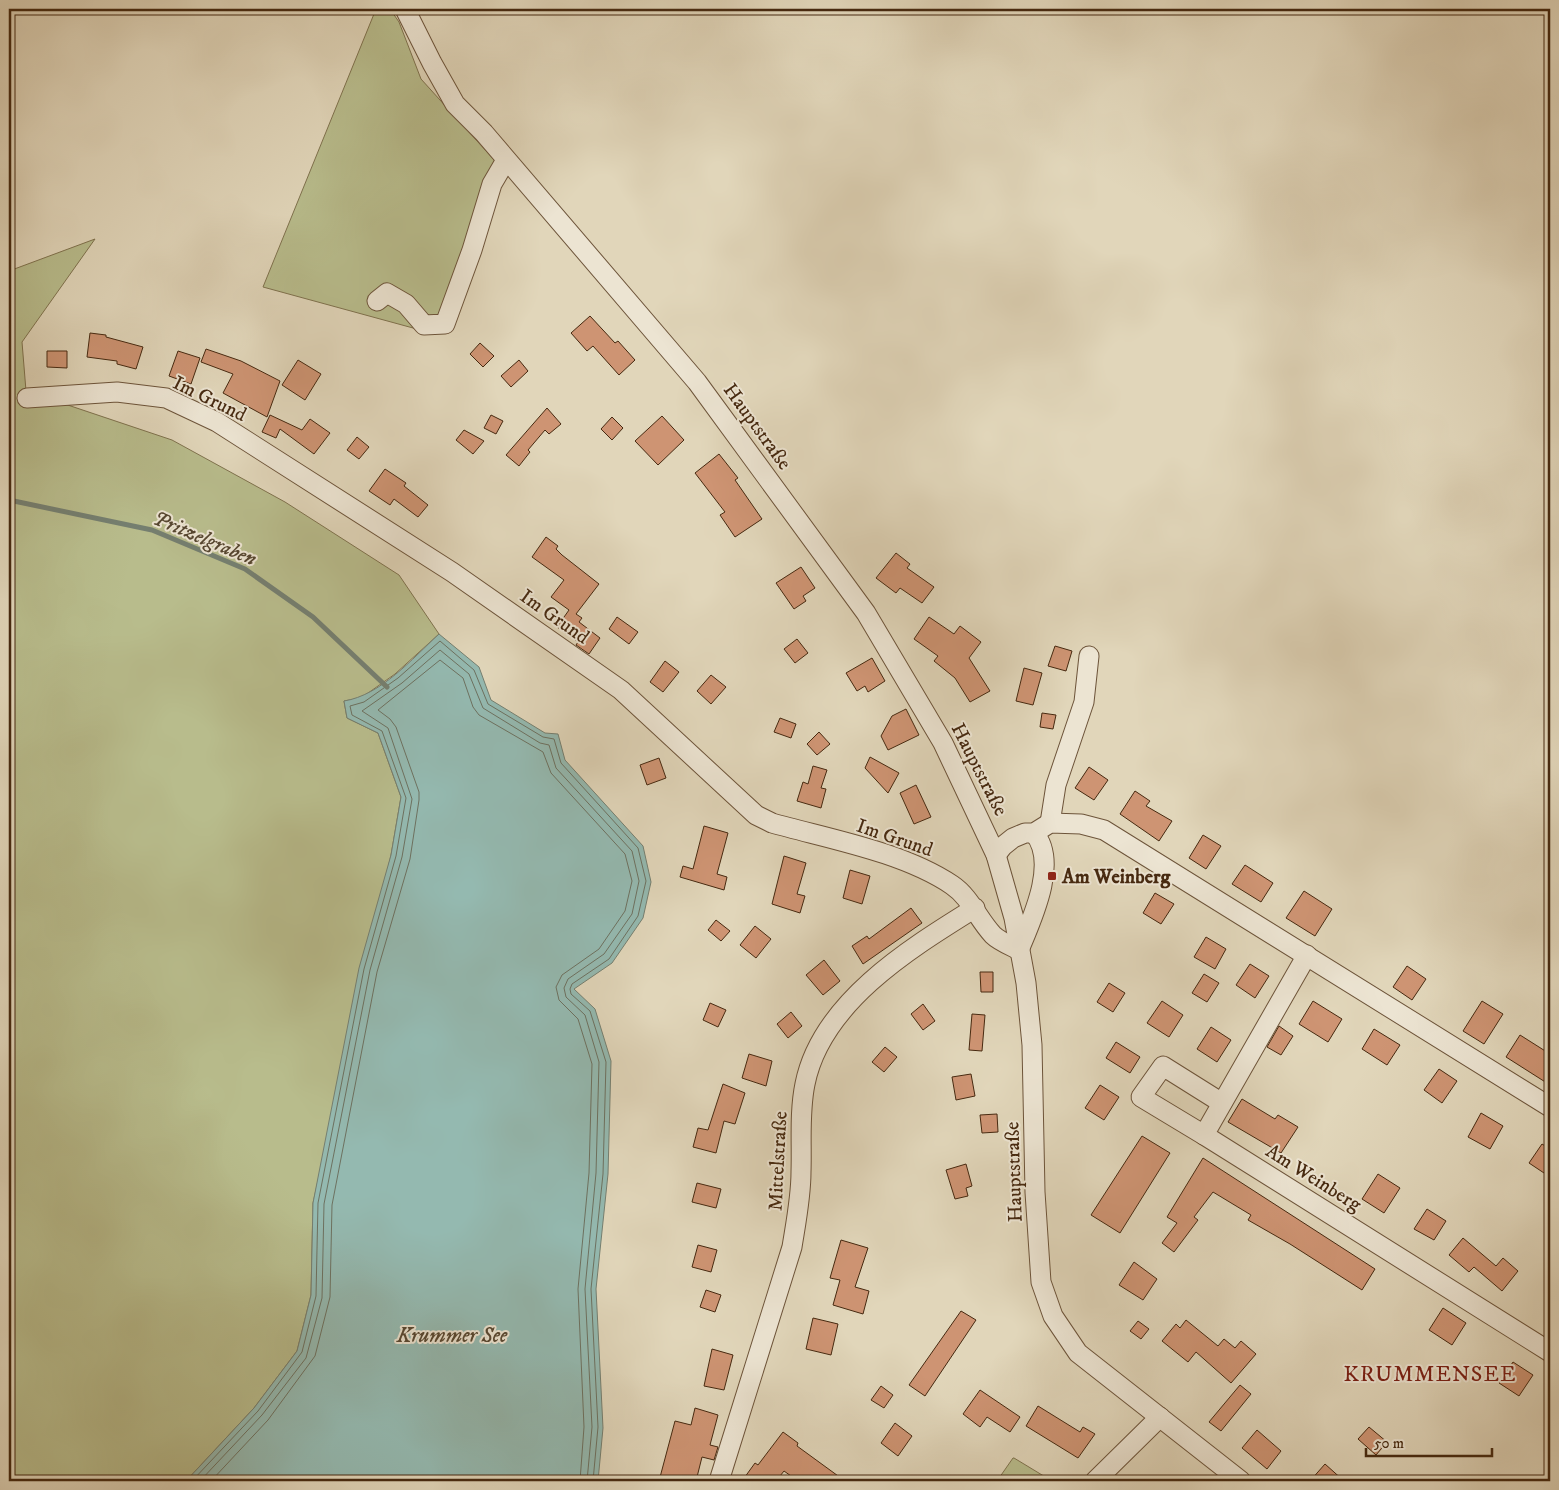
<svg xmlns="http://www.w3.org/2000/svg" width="1559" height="1490" font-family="'IM FELL DW Pica',serif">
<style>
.green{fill:#b8bc8c;stroke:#7f724e}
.water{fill:#94b9b0;stroke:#757f70}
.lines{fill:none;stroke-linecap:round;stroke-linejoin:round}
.shore{stroke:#6d7160;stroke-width:1}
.stream{stroke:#757f70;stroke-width:5}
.building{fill:#ce9473;stroke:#462910}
.minor-casing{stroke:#6d543a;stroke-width:21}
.minor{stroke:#ece4d2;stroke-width:19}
.poi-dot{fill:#8f2418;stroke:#ece4d2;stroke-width:2}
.labels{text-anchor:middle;stroke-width:4;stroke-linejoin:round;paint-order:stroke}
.street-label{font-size:20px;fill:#462910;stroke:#ece4d2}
.poi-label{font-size:20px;font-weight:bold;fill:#462910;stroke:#ece4d2;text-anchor:start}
.water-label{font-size:21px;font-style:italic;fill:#564630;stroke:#ece4d2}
.quarter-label{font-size:22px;letter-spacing:1px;fill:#7a1f14;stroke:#ece4d2}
</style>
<rect width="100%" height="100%" fill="#e1d6ba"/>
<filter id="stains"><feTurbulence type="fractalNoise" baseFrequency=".004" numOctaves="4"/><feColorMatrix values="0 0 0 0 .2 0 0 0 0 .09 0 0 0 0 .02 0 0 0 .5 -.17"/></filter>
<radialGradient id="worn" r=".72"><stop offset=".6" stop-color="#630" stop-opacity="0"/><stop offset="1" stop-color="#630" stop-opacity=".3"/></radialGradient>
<g class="green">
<polygon points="376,9 390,9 399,22 421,79 496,162 435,334 263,287"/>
<polygon points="95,239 22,342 26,391 172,440 285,502 399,575 439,634 395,674 361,698 344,701 347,718 378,733 401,797 391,855 313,1203 311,1295 297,1351 254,1408 186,1481 9,1481 9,271"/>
<polygon points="1013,1458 1014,1458 1052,1481 997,1481"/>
</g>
<path class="water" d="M439,634L479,667L491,700L545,733L558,734L565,760L643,846L651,882L643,918L612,963L574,989L595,1009L611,1061L608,1174L596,1289L603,1428L598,1481H186L254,1408L297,1351L311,1295L313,1203L359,968L391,855L401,797L378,733L347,718L344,701C381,695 412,659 439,634Z"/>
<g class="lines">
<g class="shore">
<polyline points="192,1481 258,1411 302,1352 316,1296 318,1203 364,969 396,856 406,798 382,731 352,715 350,706 364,702 398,678 440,641 474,670 488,704 543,737 554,739 561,763 638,848 646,881 638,916 609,959 572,984 570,989 571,994 590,1011 606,1062 603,1174 591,1289 598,1427 593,1481"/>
<polyline points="200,1481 262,1415 306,1358 322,1298 324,1204 370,970 402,857 412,799 388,728 362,711 402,683 440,650 469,674 483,708 540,743 549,745 556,768 632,851 639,881 632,914 604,954 568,979 564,988 566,997 585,1015 599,1062 596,1173 585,1289 592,1427 587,1481"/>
<polyline points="211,1481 268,1420 315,1356 330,1297 332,1205 377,972 410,859 419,800 419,792 396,727 390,719 378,710 440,660 463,678 473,707 479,715 543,752 551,773 625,854 632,881 625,911 599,949 562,975 556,987 559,1000 578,1019 592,1064 589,1173 578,1289 584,1427 580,1481"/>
</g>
<polyline class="stream" points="9,500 152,530 245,569 313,617 387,687"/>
</g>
<g class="building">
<polygon points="590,316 615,343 618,341 635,360 619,375 593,346 587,351 571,333"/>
<polygon points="90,333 106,335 106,337 143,347 136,369 117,364 117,361 87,357"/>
<polygon points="480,343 494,356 483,367 470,354"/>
<polygon points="206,349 241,361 280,381 267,417 223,393 233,374 201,362"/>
<polygon points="47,351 67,351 67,368 47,367"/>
<polygon points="178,351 200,358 191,384 169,376"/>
<polygon points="298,360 321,374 305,400 282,385"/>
<polygon points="519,360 528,371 511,387 501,376"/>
<polygon points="547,408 561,424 549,434 545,430 528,450 530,452 519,466 506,455"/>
<polygon points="270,415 302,430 310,419 330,433 314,454 280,429 276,438 262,432"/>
<polygon points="491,415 503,421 496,434 484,428"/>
<polygon points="662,416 684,440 658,465 635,441"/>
<polygon points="612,417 623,428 612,440 601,429"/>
<polygon points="464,430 484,441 473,454 456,440"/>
<polygon points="357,437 369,447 359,459 347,450"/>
<polygon points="719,454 738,478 735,480 762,519 735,537 720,515 725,512 695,473"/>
<polygon points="385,469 406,483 404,486 428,505 418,517 394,499 390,505 369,491"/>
<polygon points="546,537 558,546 556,549 562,555 599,584 576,614 582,618 579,622 600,638 589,654 576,645 578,642 557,627 569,610 551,597 564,580 532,557"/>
<polygon points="896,553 910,564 907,568 934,587 922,603 900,588 896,593 876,578"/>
<polygon points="801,567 815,588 803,596 806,601 794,609 776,583"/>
<polygon points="617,617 638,632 629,644 609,629"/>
<polygon points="929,617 954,634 960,626 981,642 969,658 990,691 970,702 955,678 934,661 938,656 914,639"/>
<polygon points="797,639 808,653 795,663 784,649"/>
<polygon points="1055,646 1072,651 1066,671 1048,666"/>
<polygon points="872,658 885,681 868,692 865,686 857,691 846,673"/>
<polygon points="665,661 679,672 663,692 650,682"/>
<polygon points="1024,668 1042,673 1033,705 1016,701"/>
<polygon points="711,675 726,687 711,704 697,691"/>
<polygon points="906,709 919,735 888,750 881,736 892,716"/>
<polygon points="1042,713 1056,715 1053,729 1040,727"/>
<polygon points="780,718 796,724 791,738 774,732"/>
<polygon points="819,732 830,744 817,755 807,744"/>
<polygon points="870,757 899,773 888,793 865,768"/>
<polygon points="659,758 666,778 647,785 640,765"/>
<polygon points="813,766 827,770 821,788 826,789 821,808 797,801 803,782 808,784"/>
<polygon points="1089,767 1108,780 1094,800 1075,788"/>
<polygon points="916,785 931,817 914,824 900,793"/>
<polygon points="1135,791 1150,801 1146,806 1172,821 1159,841 1120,814"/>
<polygon points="704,826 728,833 717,874 727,877 724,890 680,877 683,866 693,869"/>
<polygon points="1203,835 1221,846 1206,869 1189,858"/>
<polygon points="784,856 806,863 797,894 805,896 800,913 772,904"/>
<polygon points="1245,865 1273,883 1261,902 1232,884"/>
<polygon points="850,870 870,876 862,904 843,898"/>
<polygon points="1304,891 1332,909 1315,936 1286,918"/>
<polygon points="1155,893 1174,904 1161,924 1143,913"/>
<polygon points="911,908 922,923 863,964 852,946 867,936 869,939"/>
<polygon points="716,920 730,931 721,941 708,930"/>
<polygon points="755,926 771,939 756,958 740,945"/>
<polygon points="1206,937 1226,949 1215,969 1194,957"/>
<polygon points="824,960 840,981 823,995 806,975"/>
<polygon points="1250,964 1269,976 1255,998 1236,985"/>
<polygon points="1407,966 1426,979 1412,1000 1393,987"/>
<polygon points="980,972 993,972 993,992 981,992"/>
<polygon points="1204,974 1219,983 1207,1002 1192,993"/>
<polygon points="1109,983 1125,993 1113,1012 1097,1002"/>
<polygon points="1162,1001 1183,1015 1169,1037 1147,1023"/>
<polygon points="1313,1001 1342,1019 1328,1042 1299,1024"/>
<polygon points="1482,1001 1503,1014 1484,1044 1463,1031"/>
<polygon points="710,1003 726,1010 718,1027 703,1020"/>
<polygon points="923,1004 935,1021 923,1030 911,1014"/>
<polygon points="791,1012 802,1026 788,1038 777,1024"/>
<polygon points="972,1014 985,1015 982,1051 969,1050"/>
<polygon points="1279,1026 1293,1036 1281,1055 1267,1047"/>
<polygon points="1211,1027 1231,1040 1217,1062 1197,1049"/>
<polygon points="1374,1029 1400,1045 1387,1065 1362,1049"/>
<polygon points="1520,1035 1550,1054 1550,1085 1506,1057"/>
<polygon points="1116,1042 1140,1057 1130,1073 1106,1058"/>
<polygon points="885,1047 897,1057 884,1072 872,1062"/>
<polygon points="749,1054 772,1061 766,1086 742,1078"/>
<polygon points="1439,1069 1457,1081 1442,1103 1424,1090"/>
<polygon points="971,1074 975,1096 956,1100 952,1077"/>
<polygon points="723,1084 745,1093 735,1124 724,1121 716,1153 693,1147 698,1128 708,1130"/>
<polygon points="1100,1085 1119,1097 1104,1120 1085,1108"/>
<polygon points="1242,1099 1275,1119 1278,1115 1298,1127 1281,1153 1228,1122"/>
<polygon points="1481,1113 1503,1126 1490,1149 1468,1137"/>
<polygon points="997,1114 998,1132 982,1133 980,1115"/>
<polygon points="1142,1136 1170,1153 1120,1233 1091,1215"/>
<polygon points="1542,1144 1550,1149 1550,1177 1529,1163"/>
<polygon points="1203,1158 1375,1269 1362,1290 1290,1244 1248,1220 1251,1215 1213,1192 1194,1217 1198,1220 1174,1252 1162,1243 1177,1223 1167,1217"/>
<polygon points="966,1164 972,1186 966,1188 968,1196 955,1199 946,1170"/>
<polygon points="1378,1174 1400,1188 1384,1213 1362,1199"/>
<polygon points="697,1183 721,1189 716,1208 692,1202"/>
<polygon points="1427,1209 1446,1221 1434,1240 1414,1229"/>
<polygon points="1463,1238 1496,1266 1503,1258 1518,1271 1502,1291 1474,1267 1469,1272 1449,1255"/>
<polygon points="841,1240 868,1248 855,1287 869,1291 863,1314 833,1305 840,1280 830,1278"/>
<polygon points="698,1245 717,1250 711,1272 692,1267"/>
<polygon points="1134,1262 1157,1279 1143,1300 1119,1285"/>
<polygon points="706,1290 721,1295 715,1312 700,1307"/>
<polygon points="1443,1308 1466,1323 1452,1345 1429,1330"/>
<polygon points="961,1311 976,1320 925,1396 909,1385"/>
<polygon points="813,1318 838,1324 831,1355 806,1349"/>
<polygon points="1186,1320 1218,1346 1224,1339 1235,1348 1241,1341 1256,1354 1231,1383 1196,1352 1188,1362 1162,1341 1176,1324 1180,1328"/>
<polygon points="1138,1321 1149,1329 1141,1339 1130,1331"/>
<polygon points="712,1349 733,1355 724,1390 704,1386"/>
<polygon points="1513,1362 1533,1375 1519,1396 1499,1383"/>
<polygon points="1240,1385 1251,1394 1221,1431 1209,1422"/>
<polygon points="881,1386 893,1395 884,1408 871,1400"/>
<polygon points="980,1390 1020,1417 1010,1432 987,1417 980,1427 963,1414"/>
<polygon points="1038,1406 1080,1432 1083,1427 1095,1434 1078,1458 1026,1426"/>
<polygon points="695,1408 718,1415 710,1445 718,1447 714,1460 702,1457 696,1481 659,1481 675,1421 691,1425"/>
<polygon points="895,1423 912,1436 898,1456 881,1443"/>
<polygon points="1369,1427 1387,1442 1376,1455 1358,1439"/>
<polygon points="1257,1430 1281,1451 1267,1469 1242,1448"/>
<polygon points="783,1432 798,1443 797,1446 845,1481 798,1481 784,1471 776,1481 742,1481 755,1463 758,1465"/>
<polygon points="1325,1464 1344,1481 1310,1481"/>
</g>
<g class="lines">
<defs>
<g id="minor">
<polyline points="405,9 432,63 455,104 484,133 697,382 866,613 943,743 996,855 1014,918 1026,983 1032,1045 1035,1192 1041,1282 1053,1316 1078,1353 1241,1481"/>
<polyline points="377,301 387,293 406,304 424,325 445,324 472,250 492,184 506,160"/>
<path d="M27,398L117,392L166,398L217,422L452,572L621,690L756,815L772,823C829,839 903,852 952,885C970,897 978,919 993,935C999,941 1011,946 1019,950"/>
<polyline points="1050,823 1056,785 1084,702 1089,656"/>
<polyline points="996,855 1003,846 1013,838 1025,833 1034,833 1050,823 1081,824 1104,830 1550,1107"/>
<path d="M1019,950C1032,919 1059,862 1034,833"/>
<polyline points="1307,955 1204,1135 1550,1352"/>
<polyline points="1204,1135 1141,1097 1163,1066 1222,1103"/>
<path d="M719,1481L792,1247C796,1222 801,1197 801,1172C802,1143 799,1113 805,1084C821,1003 909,949 975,908"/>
<polyline points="1095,1481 1160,1417"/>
</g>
</defs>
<use href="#minor" class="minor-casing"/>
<use href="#minor" class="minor"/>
</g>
<rect class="poi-dot" x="1047" y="871" width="10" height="10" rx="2.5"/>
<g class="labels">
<g class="street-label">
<text transform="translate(210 398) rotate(26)" y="7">Im Grund</text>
<text transform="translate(758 426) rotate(54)" y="7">Hauptstraße</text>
<text transform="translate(555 616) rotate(35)" y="7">Im Grund</text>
<text transform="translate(980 769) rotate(63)" y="7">Hauptstraße</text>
<text transform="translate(895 837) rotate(19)" y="7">Im Grund</text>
<text transform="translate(777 1161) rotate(-87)" y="7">Mittelstraße</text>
<text transform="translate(1013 1172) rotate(-92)" y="7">Hauptstraße</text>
<text transform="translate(1314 1177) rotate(32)" y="7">Am Weinberg</text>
</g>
<g class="poi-label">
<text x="1062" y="883">Am Weinberg</text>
</g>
<g class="water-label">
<text transform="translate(205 538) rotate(23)" y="7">Pritzelgraben</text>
<text x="452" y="1342">Krummer See</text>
</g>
<g class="quarter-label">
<text x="1430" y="1381">KRUMMENSEE</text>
</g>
</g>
<rect width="1559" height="1490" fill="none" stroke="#e1d6ba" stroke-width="30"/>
<rect x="10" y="10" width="1539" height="1470" fill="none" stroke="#462910" stroke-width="2.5"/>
<rect x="15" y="15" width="1529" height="1460" fill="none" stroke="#462910"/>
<path d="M1366 1448v8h126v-8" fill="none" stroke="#462910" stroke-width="2.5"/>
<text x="1374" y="1448" font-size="15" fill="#462910" stroke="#ece4d2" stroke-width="4" paint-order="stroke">50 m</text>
<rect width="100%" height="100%" filter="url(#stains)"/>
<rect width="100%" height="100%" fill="url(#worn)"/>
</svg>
